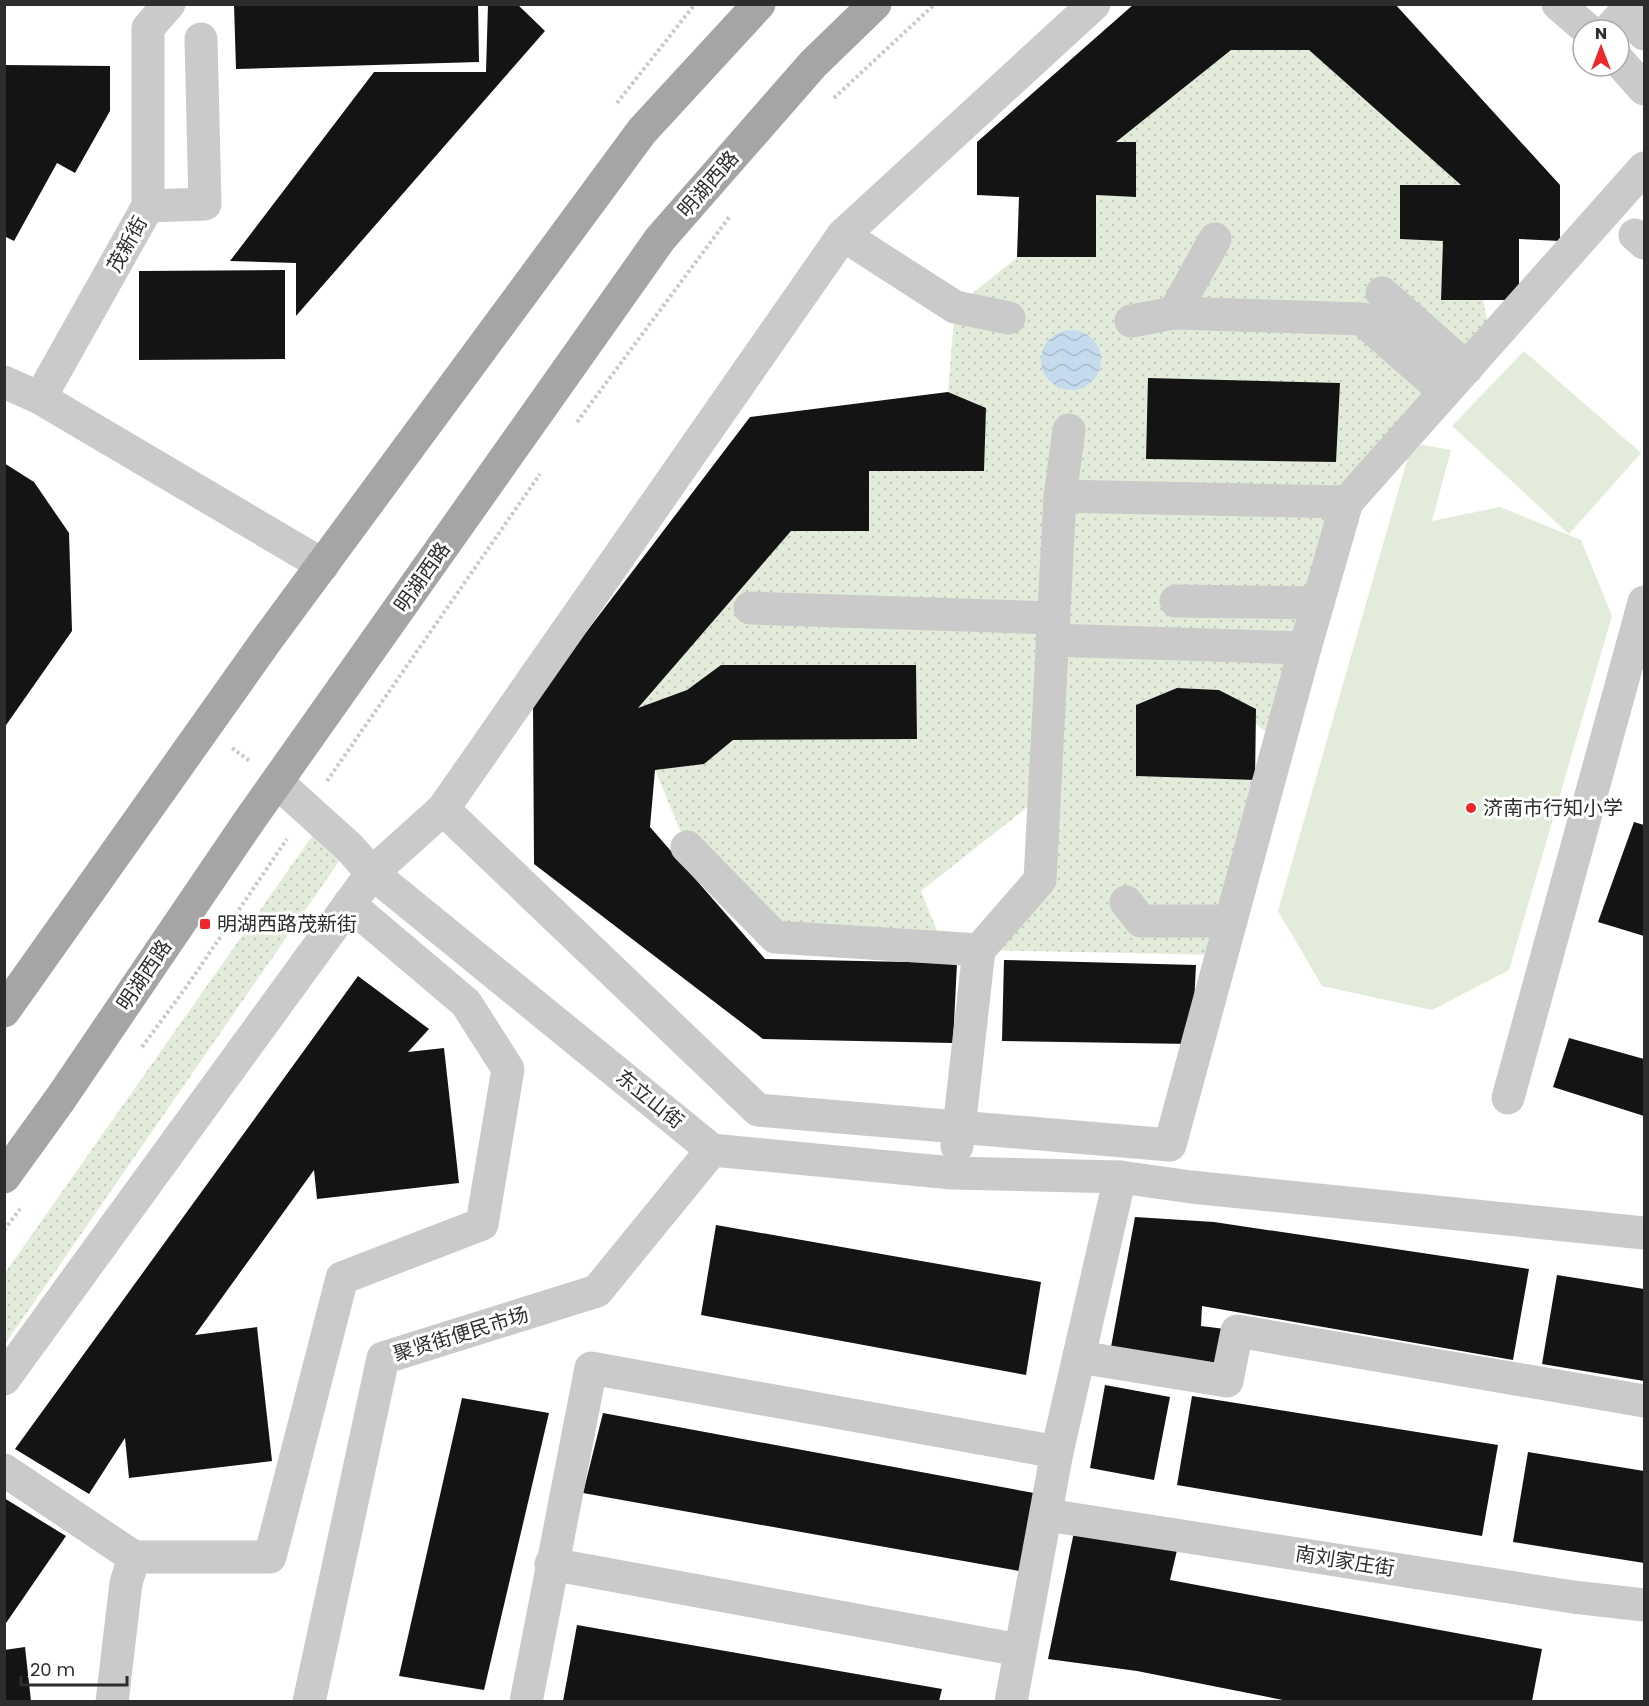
<svg xmlns="http://www.w3.org/2000/svg" width="1649" height="1706" font-family="Poppins,'Noto Sans SC',sans-serif">
<style>
.grass{fill:#e3ecda}
.park{fill:url(#park-dots)}
.water{fill:url(#water-waves)}
.building{fill:#141414}
.lines{fill:none;stroke-linecap:round;stroke-linejoin:round}
.path{stroke:#cacaca;stroke-width:4;stroke-dasharray:3 3;stroke-linecap:butt}
.minor{stroke:#cacaca;stroke-width:33}
.major{stroke:#a5a5a5;stroke-width:33}
.poi-dot{fill:#ec282c;stroke:#fff;stroke-width:2}
.labels{text-anchor:middle;stroke-width:6;stroke-linejoin:round;paint-order:stroke}
.street-label{font-size:20px;fill:#2d2d2d;stroke:#fff}
.poi-label{font-size:20px;fill:#2d2d2d;stroke:#fff;text-anchor:start}
</style>
<defs>
<pattern id="park-dots" width="8" height="8" patternUnits="userSpaceOnUse" patternTransform="scale(1.5)"><rect width="8" height="8" fill="#e3ecda"/><path d="M2 2h.1M6 6h.1" fill="none" stroke="#c3cbbb" stroke-width="1.8" stroke-linecap="round"/></pattern>
<pattern id="water-waves" width="16" height="10" patternUnits="userSpaceOnUse" patternTransform="scale(1.5)"><rect width="16" height="10" fill="#c5dbed"/><path d="M0 5q4-4 8 0t8 0" fill="none" stroke="#aabccc"/></pattern>
</defs>
<rect width="100%" height="100%" fill="#fff"/>
<g class="grass">
<polygon points="1524,351 1641,453 1569,534 1452,426"/>
<polygon points="1412,443 1451,450 1432,521 1500,507 1581,540 1612,616 1509,970 1432,1010 1322,986 1278,911"/>
</g>
<g class="park">
<polygon points="1231,50 1309,50 1461,185 1401,185 1401,239 1443,241 1441,300 1483,300 1491,340 1347,502 1279,743 1256,724 1256,709 1219,690 1177,688 1136,706 1136,776 1255,780 1222,955 979,950 1040,880 1044,794 921,891 944,948 775,937 687,847 655,770 704,764 733,740 917,739 916,665 721,665 687,690 638,708 791,531 868,531 869,471 983,470 986,408 948,392 955,307 1096,195 1136,197 1136,142 1116,142"/>
<polygon points="322,822 349,847 5,1344 5,1273"/>
</g>
<circle class="water" cx="1071" cy="360" r="30"/>
<g class="building">
<polygon points="234,4 478,4 479,62 236,69"/>
<polygon points="488,4 517,4 545,31 296,316 296,263 230,261 374,72 486,72"/>
<polygon points="1134,4 1395,4 1560,185 1560,241 1519,239 1519,300 1441,300 1443,241 1400,239 1400,185 1461,185 1309,50 1231,50 1116,142 1136,142 1136,197 1096,195 1096,257 1017,257 1019,197 977,195 977,142"/>
<polygon points="4,65 110,66 110,111 75,173 57,163 14,241 4,236"/>
<polygon points="285,270 285,359 139,360 139,271"/>
<polygon points="1148,378 1340,383 1336,462 1146,459"/>
<polygon points="948,392 986,408 984,471 869,471 869,531 791,531 638,708 687,690 721,665 916,665 917,739 733,740 704,764 655,770 650,827 765,959 957,963 953,1043 763,1039 534,864 533,702 750,417"/>
<polygon points="4,463 34,482 69,533 72,631 4,728"/>
<polygon points="1177,688 1219,690 1256,709 1255,780 1136,776 1136,705"/>
<polygon points="1634,822 1644,825 1644,936 1598,922"/>
<polygon points="1004,960 1196,965 1192,1044 1002,1041"/>
<polygon points="358,976 429,1029 408,1052 444,1048 459,1183 317,1199 314,1170 195,1335 257,1327 272,1461 129,1478 125,1438 89,1494 15,1449"/>
<polygon points="1569,1038 1644,1059 1644,1116 1553,1087"/>
<polygon points="1135,1217 1214,1222 1529,1269 1513,1360 1202,1306 1201,1326 1225,1329 1220,1369 1111,1347"/>
<polygon points="716,1225 1041,1282 1026,1375 701,1315"/>
<polygon points="1557,1275 1644,1289 1644,1381 1542,1364"/>
<polygon points="1105,1385 1170,1397 1154,1480 1090,1468"/>
<polygon points="1192,1396 1498,1445 1482,1536 1177,1485"/>
<polygon points="462,1398 549,1413 484,1690 399,1676"/>
<polygon points="603,1413 1034,1493 1019,1571 583,1493"/>
<polygon points="1528,1452 1644,1471 1644,1563 1513,1542"/>
<polygon points="4,1498 66,1536 4,1626"/>
<polygon points="1075,1527 1178,1546 1170,1580 1542,1649 1532,1701 1288,1701 1137,1671 1048,1659"/>
<polygon points="577,1625 942,1689 939,1701 563,1701"/>
<polygon points="25,1647 31,1701 4,1701 4,1650"/>
</g>
<g class="lines">
<g class="path">
<polyline points="834,98 935,4"/>
<polyline points="617,103 695,4"/>
<polyline points="577,422 730,216"/>
<polyline points="232,748 250,761"/>
<polyline points="327,781 540,474"/>
<polyline points="142,1047 187,986 287,839"/>
<polyline points="4,1230 20,1209"/>
</g>
<g class="minor">
<polyline points="1558,4 1588,30"/>
<polyline points="1625,14 1644,34"/>
<polyline points="1609,30 1632,4"/>
<polyline points="1619,61 1644,89"/>
<polyline points="148,206 205,204 201,39"/>
<polyline points="1635,235 1644,243"/>
<polyline points="1382,293 1467,368"/>
<polyline points="1174,313 1362,319 1445,392"/>
<polyline points="1009,318 955,307 843,235 1094,4"/>
<polyline points="1131,321 1174,313 1215,239"/>
<polyline points="4,382 40,398 148,206 148,28 169,4"/>
<polyline points="40,398 323,565"/>
<polyline points="1060,496 1347,502"/>
<polyline points="1176,601 1318,603"/>
<polyline points="750,608 1053,618"/>
<polyline points="1052,640 1305,648"/>
<polyline points="277,782 349,847 372,873 712,1150 952,1173 1120,1177 1191,1187 1644,1233"/>
<polyline points="443,809 758,1110 1170,1145 1305,648 1347,502 1644,168"/>
<polyline points="687,847 775,937 979,950"/>
<polyline points="1126,902 1141,921 1231,921"/>
<polyline points="1508,1098 1644,602"/>
<polyline points="957,1146 979,950 1040,880 1060,496 1069,430"/>
<polyline points="1079,1357 1227,1381 1237,1331 1644,1401"/>
<polyline points="4,1379 372,873 443,809 843,235"/>
<polyline points="4,1470 134,1557"/>
<polyline points="1047,1515 1573,1597 1644,1605"/>
<polyline points="551,1564 1019,1650"/>
<polyline points="112,1702 126,1583 134,1557 270,1557 342,1278 482,1224 508,1069 466,1003 349,904"/>
<polyline points="309,1702 383,1358 597,1291 712,1150"/>
<polyline points="526,1702 591,1368 1057,1452"/>
<polyline points="1011,1702 1057,1452 1120,1177"/>
</g>
<g class="major">
<polyline points="4,1011 266,641 642,131 759,4"/>
<polyline points="4,1177 61,1098 249,821 660,239 813,64 875,4"/>
</g>
</g>
<g class="poi-dot">
<circle cx="1471" cy="808" r="6"/>
<rect x="199" y="918" width="12" height="12" rx="3"/>
</g>
<g class="labels">
<g class="street-label">
<text transform="translate(708 184) rotate(-49)" y="7">明湖西路</text>
<text transform="translate(127 244) rotate(-61)" y="7">茂新街</text>
<text transform="translate(422 577) rotate(-55)" y="7">明湖西路</text>
<text transform="translate(144 975) rotate(-56)" y="7">明湖西路</text>
<text transform="translate(650 1099) rotate(39)" y="7">东立山街</text>
<text transform="translate(461 1334) rotate(-17)" y="7">聚贤街便民市场</text>
<text transform="translate(1345 1561) rotate(9)" y="7">南刘家庄街</text>
</g>
<g class="poi-label">
<text x="1483" y="815">济南市行知小学</text>
<text x="217" y="931">明湖西路茂新街</text>
</g>
</g>
<rect width="1649" height="1706" fill="none" stroke="#2d2d2d" stroke-width="12"/>
<g transform="translate(1601 48)"><circle r="28" fill="#ffffff" stroke="#ababab" stroke-width="1.5"/>
<path d="M0-4.5L10 22L0 15L-10 22Z" fill="#ec282c"/>
<text y="-9" font-size="16" font-weight="bold" text-anchor="middle" fill="#2d2d2d">N</text>
</g>
<path d="M21 1676v9h106v-9" fill="none" stroke="#2d2d2d" stroke-width="3"/>
<text x="30" y="1676" font-size="18" fill="#2d2d2d" stroke="#ffffff" stroke-width="4.5" paint-order="stroke">20 m</text>
</svg>
